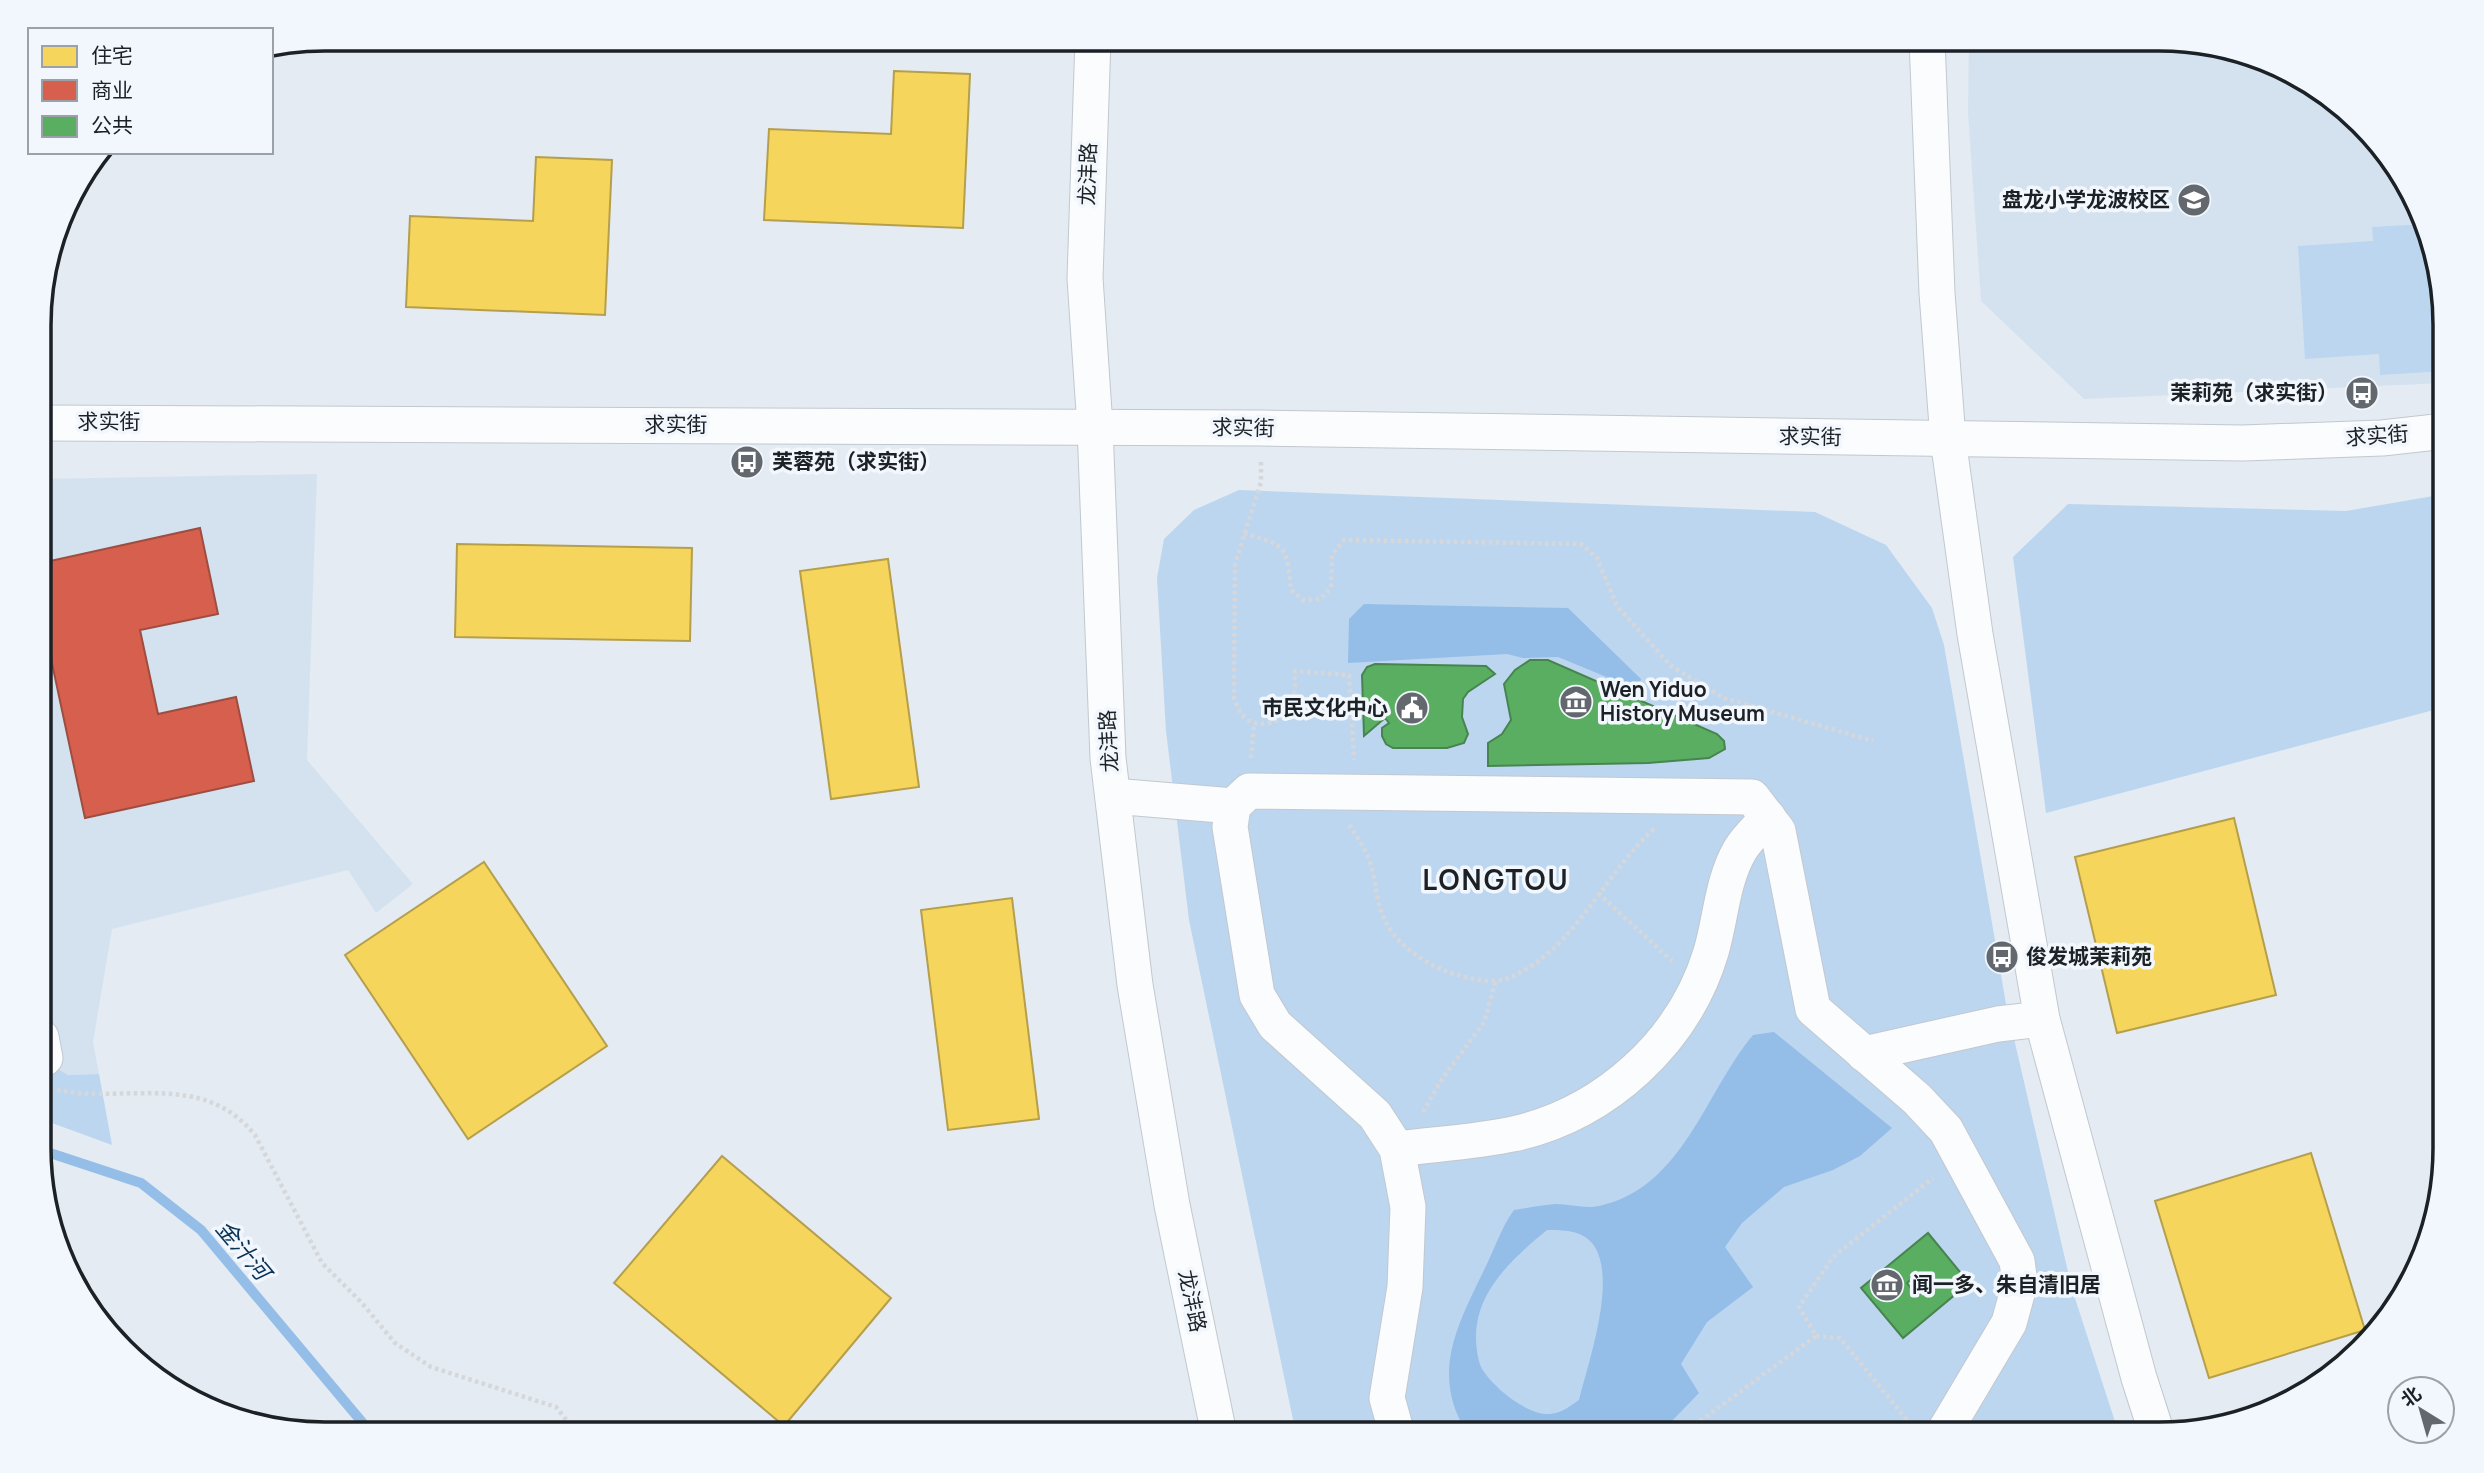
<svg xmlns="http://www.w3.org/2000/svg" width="2484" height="1473" font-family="Manrope,'Noto Sans SC',sans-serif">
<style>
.built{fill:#d4e2f0}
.green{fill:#bcd6f0}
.water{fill:#94bee7;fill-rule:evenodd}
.homes{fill:#f6d55c;stroke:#b59f4c;stroke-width:2}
.shops{fill:#d6604d;stroke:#9e4d41;stroke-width:2}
.public{fill:#5aae61;stroke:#47844f;stroke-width:2;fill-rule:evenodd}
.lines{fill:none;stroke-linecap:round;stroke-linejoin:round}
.stream{stroke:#94bee7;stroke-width:10}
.minor-casing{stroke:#c2c8cf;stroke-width:37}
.path{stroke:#d5d7da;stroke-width:4.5;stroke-dasharray:3.5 3.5;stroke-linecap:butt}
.minor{stroke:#fbfcfd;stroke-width:35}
.labels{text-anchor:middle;stroke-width:7;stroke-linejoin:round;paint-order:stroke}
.street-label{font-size:21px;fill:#1c2126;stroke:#f2f7fd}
.poi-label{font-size:21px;font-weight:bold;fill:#1c2126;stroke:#f2f7fd;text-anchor:start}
.water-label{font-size:23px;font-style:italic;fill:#083357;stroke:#f2f7fd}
.district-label{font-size:28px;font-weight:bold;letter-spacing:2px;fill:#1c2126;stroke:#f2f7fd}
.rim{fill:none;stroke:#1c2126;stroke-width:3.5}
</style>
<rect width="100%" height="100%" fill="#e4ebf3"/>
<g class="built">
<polygon points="1969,39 2159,39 2233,48 2303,77 2397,166 2430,233 2445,306 2445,383 2084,399 1981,301 1968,113"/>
<polygon points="317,474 307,760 413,884 376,913 348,870 112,929 93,1042 99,1074 68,1075 41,1059 41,479"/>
</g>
<g class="green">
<polygon points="2426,224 2445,306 2445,371 2380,375 2379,354 2305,359 2298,246 2373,241 2372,227"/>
<polygon points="1239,490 1815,512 1886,545 1932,608 1944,645 2006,1004 2072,1289 2119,1434 1296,1434 1189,920 1166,731 1157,578 1164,539 1194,510"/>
<polygon points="2445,494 2445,707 2046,813 2013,557 2068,504 2346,511"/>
<polygon points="41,1059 68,1075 99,1074 112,1145 41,1119"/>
</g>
<g class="water">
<polygon points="1364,604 1568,608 1641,679 1638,690 1558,657 1523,658 1507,654 1348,663 1349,619"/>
<path d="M1774,1032L1892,1128L1860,1156L1833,1170L1784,1187L1742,1223L1725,1247L1753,1287L1707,1322L1681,1364L1699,1393L1668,1425L1674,1434H1468C1429,1375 1458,1324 1485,1268C1495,1248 1501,1228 1514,1210C1528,1208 1542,1205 1556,1204C1570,1204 1586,1209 1599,1206C1683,1188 1705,1092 1753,1035ZM1547,1230C1563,1230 1581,1230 1592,1243C1619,1276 1588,1363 1579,1400C1570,1406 1562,1413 1550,1414C1528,1416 1491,1386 1481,1367C1476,1355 1475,1336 1477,1324C1483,1284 1518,1254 1547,1230Z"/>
</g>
<g class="homes">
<polygon points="894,71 970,74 963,228 764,220 769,129 891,134"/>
<polygon points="536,157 612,160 605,315 406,307 410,216 533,221"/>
<polygon points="457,544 692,548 690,641 455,637"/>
<polygon points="888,559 919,787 831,799 800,571"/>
<polygon points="2234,818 2276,995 2117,1033 2075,857"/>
<polygon points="484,862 607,1046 468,1139 345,955"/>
<polygon points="1012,898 1039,1119 948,1130 921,910"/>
<polygon points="2311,1153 2365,1330 2209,1378 2155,1201"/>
<polygon points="722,1156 891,1298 784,1426 614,1283"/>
</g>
<polygon class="shops" points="200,528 218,614 140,630 158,714 236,697 254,781 85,818 41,612 41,563"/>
<g class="public">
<polygon points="1530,660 1548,660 1717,734 1724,741 1725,749 1709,758 1648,763 1488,766 1488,743 1502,734 1511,720 1504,684 1515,670"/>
<polygon points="1375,664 1486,666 1495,674 1468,692 1463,699 1462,717 1468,734 1464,743 1447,748 1393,748 1386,744 1382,736 1382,728 1389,723 1385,718 1364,736 1362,675 1367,667"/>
<path d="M1928,1233L1969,1283L1903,1338L1861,1288ZM1918,1273L1929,1286L1917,1296L1907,1283Z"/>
</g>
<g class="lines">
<polyline class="stream" points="41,1150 141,1183 201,1230 372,1434"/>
<defs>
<g id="minor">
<polyline points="1093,39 1085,278 1095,427 1108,758 1135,985 1172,1205 1219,1434"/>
<polyline points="1927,39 1937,293 1948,439 1975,634 2042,1019 2139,1378 2157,1434"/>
<polyline points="41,423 1261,428 2243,443 2382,438 2445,431"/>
<polyline points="1113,796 1233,806"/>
<polyline points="41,1037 45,1058"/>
<polyline points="1864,1054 1998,1024 2042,1019"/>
<path d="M1397,1149C1435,1144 1476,1142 1513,1134C1605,1114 1684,1042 1711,952C1721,918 1722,881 1740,850C1747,838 1759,828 1768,817"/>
<polyline points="1397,1434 1387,1398 1405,1287 1408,1207 1397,1149 1375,1115 1275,1025 1257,995 1230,827 1233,806 1249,791 1752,797 1778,831 1813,1009 1917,1099 1946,1130 2017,1261 2020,1283 2009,1323 1943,1434"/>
</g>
</defs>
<use href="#minor" class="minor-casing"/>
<g class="path">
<path d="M1261,462V482L1235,564L1234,698C1236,703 1238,709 1241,713C1256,734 1288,722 1293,699C1296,691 1294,680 1295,671L1349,675L1354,760"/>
<path d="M1244,533C1287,546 1287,546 1291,590L1303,600L1320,599L1331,588L1332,555L1344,540L1581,544L1597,558L1617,606L1671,666L1724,698L1873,741"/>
<polyline points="1251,758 1254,723"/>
<path d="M1349,825C1356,835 1363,845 1368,857C1379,884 1373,906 1392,932C1405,951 1436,970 1458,975C1472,979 1491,984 1505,979C1573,955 1603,874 1654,829"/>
<polyline points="1598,893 1672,961"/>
<path d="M57,1090C126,1104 202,1070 255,1135L322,1263L362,1303L395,1343L431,1367L556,1407L577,1434"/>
<polyline points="1423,1112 1442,1079 1484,1022 1496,980"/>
<polyline points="1816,1336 1840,1338 1911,1425"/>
<polyline points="1686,1434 1685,1432 1816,1336 1799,1307 1833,1257 1933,1178"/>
</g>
<use href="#minor" class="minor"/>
</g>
<defs>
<symbol id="school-disc" viewBox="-11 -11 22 22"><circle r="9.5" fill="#62686e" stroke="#f2f7fd"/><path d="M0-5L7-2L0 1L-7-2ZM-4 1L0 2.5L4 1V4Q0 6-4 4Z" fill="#fff"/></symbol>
<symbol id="bus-disc" viewBox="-11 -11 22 22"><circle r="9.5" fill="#62686e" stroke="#f2f7fd"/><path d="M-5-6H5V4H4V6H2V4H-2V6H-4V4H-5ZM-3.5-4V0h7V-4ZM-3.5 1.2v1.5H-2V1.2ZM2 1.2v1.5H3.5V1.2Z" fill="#fff"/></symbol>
<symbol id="museum-disc" viewBox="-11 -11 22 22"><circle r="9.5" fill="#62686e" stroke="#f2f7fd"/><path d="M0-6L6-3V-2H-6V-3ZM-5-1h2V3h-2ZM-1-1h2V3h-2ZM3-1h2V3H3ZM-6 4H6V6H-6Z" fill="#fff"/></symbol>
<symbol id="civic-disc" viewBox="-11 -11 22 22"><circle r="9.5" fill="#62686e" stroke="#f2f7fd"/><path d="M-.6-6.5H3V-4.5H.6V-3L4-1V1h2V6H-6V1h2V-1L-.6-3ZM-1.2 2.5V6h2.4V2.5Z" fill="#fff"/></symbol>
</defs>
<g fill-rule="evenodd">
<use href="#school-disc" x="2175" y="181" width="38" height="38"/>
<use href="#bus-disc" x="2343" y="374" width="38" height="38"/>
<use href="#bus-disc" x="728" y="443" width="38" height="38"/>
<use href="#museum-disc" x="1557" y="683" width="38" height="38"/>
<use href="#civic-disc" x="1393" y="689" width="38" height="38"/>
<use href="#bus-disc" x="1983" y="938" width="38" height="38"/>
<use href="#museum-disc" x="1868" y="1266" width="38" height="38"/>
</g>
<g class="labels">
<g class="street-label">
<text transform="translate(1088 174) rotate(-88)" y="7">龙沣路</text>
<text x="109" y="429">求实街</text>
<text x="676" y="432">求实街</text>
<text transform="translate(1243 428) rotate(1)" y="7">求实街</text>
<text transform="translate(2377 436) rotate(-4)" y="7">求实街</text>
<text transform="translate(1810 437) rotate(1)" y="7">求实街</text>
<text transform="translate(1109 741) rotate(-93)" y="7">龙沣路</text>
<text transform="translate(1192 1301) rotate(78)" y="7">龙沣路</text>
</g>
<g class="poi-label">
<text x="2170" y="207" text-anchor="end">盘龙小学龙波校区</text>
<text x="2338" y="400" text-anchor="end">茉莉苑（求实街）</text>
<text x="772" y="469">芙蓉苑（求实街）</text>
<text x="1600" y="697">Wen Yiduo<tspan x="1600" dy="24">History Museum</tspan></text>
<text x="1388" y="715" text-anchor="end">市民文化中心</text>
<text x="2026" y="964">俊发城茉莉苑</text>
<text x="1912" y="1292">闻一多、朱自清旧居</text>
</g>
<g class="water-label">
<text transform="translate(243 1250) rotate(50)" y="8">金汁河</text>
</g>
<g class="district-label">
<text x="1496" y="890">LONGTOU</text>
</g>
</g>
<path d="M0 0H2484V1473H0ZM325 51H2159A274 274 0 0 1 2433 325V1148A274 274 0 0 1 2159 1422H325A274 274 0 0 1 51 1148V325A274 274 0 0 1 325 51Z" fill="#f2f7fd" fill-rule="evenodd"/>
<path class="rim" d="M325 51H2159A274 274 0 0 1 2433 325V1148A274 274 0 0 1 2159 1422H325A274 274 0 0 1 51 1148V325A274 274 0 0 1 325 51Z"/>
<rect x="28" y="28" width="245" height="126" fill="#f2f7fd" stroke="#9ca1a7" stroke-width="2"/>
<rect x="42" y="46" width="35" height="21" fill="#f6d55c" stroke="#9ca1a7" stroke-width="2"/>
<text x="91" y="63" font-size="21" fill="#1c2126">住宅</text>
<rect x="42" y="80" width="35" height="21" fill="#d6604d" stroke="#9ca1a7" stroke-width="2"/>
<text x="91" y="98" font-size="21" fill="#1c2126">商业</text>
<rect x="42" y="116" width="35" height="21" fill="#5aae61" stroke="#9ca1a7" stroke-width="2"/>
<text x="91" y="133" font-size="21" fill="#1c2126">公共</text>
<g transform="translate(2421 1410) rotate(323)"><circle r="33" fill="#f2f7fd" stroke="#9ca1a7" stroke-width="2"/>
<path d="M0-5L12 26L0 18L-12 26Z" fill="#62686e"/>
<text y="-10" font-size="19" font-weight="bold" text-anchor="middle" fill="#1c2126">北</text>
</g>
</svg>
